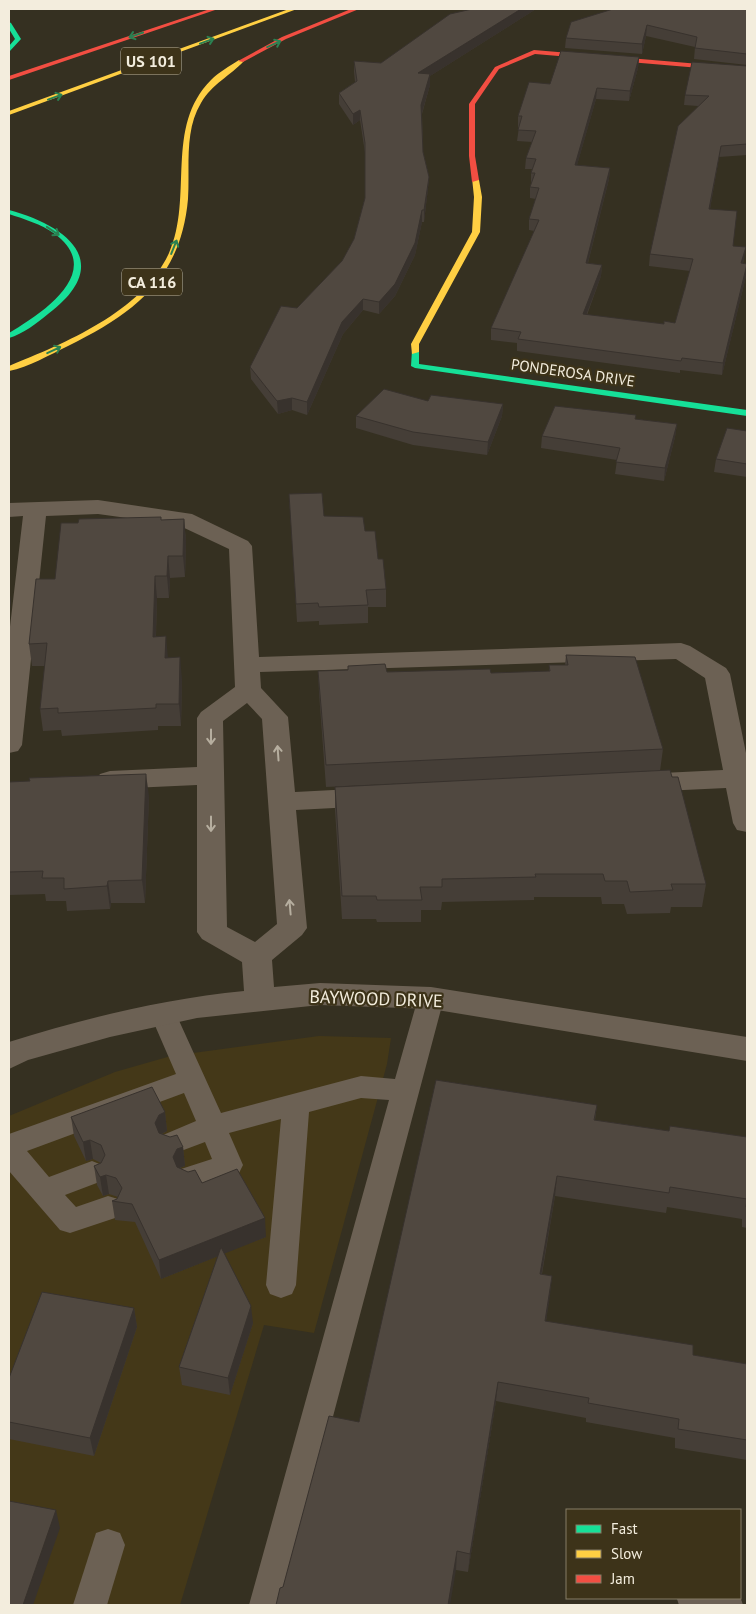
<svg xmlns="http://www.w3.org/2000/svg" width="756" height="1614" font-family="'PT Sans',sans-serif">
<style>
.built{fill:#443818}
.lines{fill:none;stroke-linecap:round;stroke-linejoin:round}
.lane{fill:#6c6154;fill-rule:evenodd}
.street{fill:#6c6154;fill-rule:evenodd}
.fast{fill:#16e098;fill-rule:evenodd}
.slow{fill:#ffcf43;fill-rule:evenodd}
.jam{fill:#f24e42;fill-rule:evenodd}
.wall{fill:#453e37}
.shaded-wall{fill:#38322d}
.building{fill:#504840;stroke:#38322d}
.oneway{stroke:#2b8152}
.oneway2{stroke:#b6ae9f}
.labels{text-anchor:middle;stroke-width:4.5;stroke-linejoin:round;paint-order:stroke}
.far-street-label{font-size:15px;fill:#f3eddd;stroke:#3d3319}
.shield{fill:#3d3319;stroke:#bcb5a2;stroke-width:1}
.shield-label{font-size:16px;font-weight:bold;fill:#f3eddd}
.street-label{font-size:18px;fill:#f3eddd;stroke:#3d3319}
</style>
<rect width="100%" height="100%" fill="#353021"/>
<polygon class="built" points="319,1036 391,1038 387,1064 314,1333 264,1325 180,1605 9,1605 9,1116 115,1072 171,1056"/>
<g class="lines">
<g class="lane">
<polygon points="431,988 440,991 444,998 283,1605 249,1605 389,1100 361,1098 309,1112 296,1285 292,1294 281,1298 270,1294 266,1285 281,1119 229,1133 243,1165 239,1173 191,1189 181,1185 177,1177 181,1169 212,1159 205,1142 173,1154 163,1151 159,1143 163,1135 196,1121 184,1093 27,1151 49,1177 92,1161 102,1165 106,1173 102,1181 65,1195 76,1207 108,1196 118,1199 123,1208 118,1217 70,1233 60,1230 9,1171 9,1134 176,1074 150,1014 154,1007 163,1004 172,1007 176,1014 221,1113 361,1076 395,1079 418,998 422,991"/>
<polygon points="108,1529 120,1533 125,1545 107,1605 73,1605 96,1533"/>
<polygon points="740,1596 743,1605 679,1605 677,1599"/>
</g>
<path class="street" d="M98,500L192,514L248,541L252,546L259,657L681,643L690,646L726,668L730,674L747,758V832L737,830L733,823L726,788L642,792L632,789L628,783L632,777L642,774L723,770L705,678L676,659L260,672L261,688L288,717L295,792L372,788L382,791L386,797L382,803L372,806L296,810L307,928L302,935L272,960L274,987L320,983L431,987L747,1037V1061L431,1009L320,1005L197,1018L110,1037L28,1060L9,1069V1042C85,1018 164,999 244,991L242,962L202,939L197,932V785L110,789L100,786L96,780L100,774L110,771L197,767V718L201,712L235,687L229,549L178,525L98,514L46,516L22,745L18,751L9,753V635L23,516L9,517V503ZM247,703L262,719L277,924L255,942L227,927L223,721Z"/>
<g class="fast">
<polygon points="9,22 11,23 21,39 9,52 9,46 15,39 9,29"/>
<path d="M9,210C69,226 115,264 48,314C37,323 23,334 9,338V333C41,314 106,272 55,234C41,224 24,219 9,214Z"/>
<polygon points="412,350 419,352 419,364 747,410 747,416 415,368 411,366"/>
</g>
<g class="slow">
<polygon points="289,9 297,9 9,115 9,111"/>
<path d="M239,60L244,61C230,76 212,84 201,103C184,131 190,167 188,199C181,278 135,313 68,346C49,355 29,367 9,371V366C65,343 142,312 169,253C194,197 164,127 211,80C219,72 230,66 239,60Z"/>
<polygon points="472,178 479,180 482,197 480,232 419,344 419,352 412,354 411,344 472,232 474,197"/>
</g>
<g class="jam">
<polygon points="210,9 218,9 9,80 9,76"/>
<polygon points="351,9 359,9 286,39 243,62 238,61 282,37"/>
<polygon points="534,50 747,68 747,72 535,54 499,69 475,104 475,156 479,180 472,182 469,156 469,104 495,67"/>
</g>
</g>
<g class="wall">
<polygon points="472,9 536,9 430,76 430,85 422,114 423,152 429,177 428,188 424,222 422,222 415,255 395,296 379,314 363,310 343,334 307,415 292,410 278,414 251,379 250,367 297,308 342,261 354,239 365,198 365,153 360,120 353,125 339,104 339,93 355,82 354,72 354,61 381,63"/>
<polygon points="747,9 747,65 694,59 695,47 646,36 642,54 565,48 566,38"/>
<polygon points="639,57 638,68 629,101 596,99 577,165 610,168 609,179 588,263 602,265 601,276 587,315 664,324 675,323 690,271 649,266 650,254 698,106 684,105 685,95 747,66 747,155 719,157 710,209 733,246 744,259 743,264 746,276 722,375 680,370 680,373 517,351 517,343 491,340 491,328 534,231 529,230 529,219 536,199 530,198 530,187 532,184 531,184 531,173 532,169 525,169 526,158 532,142 517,141 519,127 518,127 518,116 550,84"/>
<polygon points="428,401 503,404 502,416 487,455 413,445 356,428 356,416"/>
<polygon points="636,415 635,419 677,424 675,437 664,481 615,474 617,460 541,448 542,436"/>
<polygon points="747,431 747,477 714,472 716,459"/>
<polygon points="289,494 324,516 365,531 378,559 386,589 386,607 368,607 368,623 319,625 319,621 297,622"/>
<polygon points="184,519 186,541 185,577 170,578 169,598 157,598 156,636 168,658 182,679 181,726 158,726 158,730 62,736 61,730 43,731 40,709 45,666 32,666 29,644 55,579 162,520"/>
<polygon points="566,655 663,749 660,771 706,884 702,907 671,907 670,913 627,914 624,904 602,904 601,897 534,897 534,900 442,902 441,910 421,910 421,922 377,922 376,919 342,919 335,810 335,787 543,777 326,787 319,693 318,671 491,673 549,671 549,665 565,665"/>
<polygon points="9,782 149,796 145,903 111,903 110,909 67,911 66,901 46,901 45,894 9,895"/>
<polygon points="597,1105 595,1120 669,1131 747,1137 747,1228 742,1227 742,1219 667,1207 666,1213 555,1196 542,1274 552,1276 546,1321 693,1355 747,1364 747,1460 675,1448 675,1438 586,1422 586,1418 496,1401 468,1572 456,1570 283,1587 359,1422"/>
<polygon points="165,1112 167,1131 162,1134 183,1147 185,1166 180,1168 202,1183 266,1237 224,1253 253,1323 230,1395 182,1385 179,1367 218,1256 161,1279 135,1222 115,1220 112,1201 117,1199 118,1197 109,1194 103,1196 97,1185 94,1166 101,1163 93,1159 86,1161 74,1136 71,1117"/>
<polygon points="134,1308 137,1327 94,1456 9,1439 9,1378"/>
</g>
<g class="shaded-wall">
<polygon points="521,9 536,9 430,76 430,85 421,116 418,73"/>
<polygon points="647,25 646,36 642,54 642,44"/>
<polygon points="639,57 638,68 629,101 630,91"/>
<polygon points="597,88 596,99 574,176 575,165"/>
<polygon points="360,110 360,120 353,125 353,114"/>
<polygon points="721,146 719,157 708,220 709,209"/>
<polygon points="610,168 609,179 585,274 586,263"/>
<polygon points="429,177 428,188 424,222 424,210"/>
<polygon points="422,210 422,222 415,255 395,296 379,314 379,302"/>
<polygon points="746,247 744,259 739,275 741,263"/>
<polygon points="602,265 601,276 582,326 583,314"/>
<polygon points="747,266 746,276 722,375 723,363"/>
<polygon points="363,299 363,310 343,334 307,415 307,402 342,322"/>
<polygon points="292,398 292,410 278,414 277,401"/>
<polygon points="503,404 502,416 487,455 488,442"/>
<polygon points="677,424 675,437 664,481 665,468"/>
<polygon points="184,519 186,541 185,577 183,556"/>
<polygon points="168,556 170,578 169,598 167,576"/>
<polygon points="155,576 157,598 155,658 153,637"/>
<polygon points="9,588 11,602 9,621"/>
<polygon points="166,636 168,658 165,658"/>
<polygon points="180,657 182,679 181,726 179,704"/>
<polygon points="146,774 149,796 145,903 142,880"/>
<polygon points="108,881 111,903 110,909 107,886"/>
<polygon points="165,1112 167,1131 161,1134 157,1142 155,1123 159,1115"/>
<polygon points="90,1140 93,1159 86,1161 83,1142"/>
<polygon points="183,1147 185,1166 179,1168 175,1176 173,1157 177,1149"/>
<polygon points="106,1175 109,1194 103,1196 100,1177"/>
<polygon points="557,1176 555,1196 538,1294 540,1274"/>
<polygon points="265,1218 266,1237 161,1279 159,1260"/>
<polygon points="552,1276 550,1296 543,1341 545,1321"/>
<polygon points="251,1306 253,1323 230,1395 228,1378"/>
<polygon points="134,1308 137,1327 94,1456 90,1438"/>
<polygon points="498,1382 496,1401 468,1572 470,1554"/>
<polygon points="56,1510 60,1528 33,1605 23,1605"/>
<polygon points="457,1551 456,1570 450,1605 448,1605"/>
</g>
<g class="building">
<polygon points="472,9 521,9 418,73 430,74 421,105 423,152 429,177 424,210 422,210 415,243 395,284 379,302 363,299 342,322 307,402 292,398 277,401 250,367 281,306 297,308 342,261 354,239 365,198 365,143 360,110 353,114 339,93 357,81 354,61 381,63 450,14"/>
<polygon points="613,9 747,9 747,54 695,48 697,37 647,25 642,44 566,38 571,22"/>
<polygon points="561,51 639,57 630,91 597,88 575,165 610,168 586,263 602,265 583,314 664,324 664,321 675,323 693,259 650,254 678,126 709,96 685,95 692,62 747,66 747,144 721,146 709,209 737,211 733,246 746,247 741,263 747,264 723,363 682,358 681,361 518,339 521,332 491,328 539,220 529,219 539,188 530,187 535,173 531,173 536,159 526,158 536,131 518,130 522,116 518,116 529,82 550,84"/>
<polygon points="384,389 428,401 431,395 503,404 488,442 413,432 356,416"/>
<polygon points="555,406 636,415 635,419 677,424 665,468 616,462 620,448 542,436"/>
<polygon points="727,428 747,431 747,464 716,459"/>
<polygon points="322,493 324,516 363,517 365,531 375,531 378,559 383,559 386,589 366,590 368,605 319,607 318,603 296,604 289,494"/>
<polygon points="161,517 161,520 184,519 183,556 168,556 167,576 155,576 153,637 166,636 165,658 180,657 179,704 156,704 156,708 58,713 58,708 40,709 47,643 29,644 36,579 55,579 61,523 78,523 79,519"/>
<polygon points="566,655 635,657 663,749 326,765 318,671 348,670 348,666 385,664 387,672 490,669 491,673 550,671 549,665 568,665"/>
<polygon points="670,770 672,777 678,777 706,884 671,884 673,890 630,892 627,881 605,881 603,874 535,874 536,877 442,879 442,887 420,887 422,900 377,900 376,896 342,896 335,787"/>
<polygon points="146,774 142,880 108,881 107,886 64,889 64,878 42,878 43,871 9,872 9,782 30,781 29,778"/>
<polygon points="436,1080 597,1105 594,1120 669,1131 670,1126 747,1137 747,1207 746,1207 747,1199 670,1187 669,1193 557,1176 540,1274 552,1276 545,1321 693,1345 693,1355 747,1364 747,1440 678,1429 679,1419 588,1403 589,1398 498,1382 470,1554 457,1551 448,1605 276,1605 280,1588 283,1587 329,1416 359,1422"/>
<polygon points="152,1087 165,1112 159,1115 155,1123 159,1133 170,1137 177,1135 183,1147 177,1149 173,1157 177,1167 188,1172 195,1170 202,1183 237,1169 265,1218 159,1260 132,1204 112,1201 117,1199 122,1188 116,1178 106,1175 100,1177 94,1166 101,1163 105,1155 101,1145 90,1140 83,1142 71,1117"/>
<polygon points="221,1247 251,1306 228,1378 179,1367"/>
<polygon points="42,1292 134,1308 90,1438 9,1422 9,1378"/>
<polygon points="9,1501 56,1510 23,1605 9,1605"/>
</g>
<defs><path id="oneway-shaft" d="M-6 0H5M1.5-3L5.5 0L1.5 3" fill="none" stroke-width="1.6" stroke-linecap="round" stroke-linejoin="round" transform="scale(1.25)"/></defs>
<g class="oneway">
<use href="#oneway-shaft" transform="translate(136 35) rotate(161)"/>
<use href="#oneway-shaft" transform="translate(207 41) rotate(-20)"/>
<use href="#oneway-shaft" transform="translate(274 44) rotate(-24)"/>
<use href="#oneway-shaft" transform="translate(55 97) rotate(-20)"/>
<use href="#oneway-shaft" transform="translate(53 231) rotate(34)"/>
<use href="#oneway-shaft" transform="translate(174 247) rotate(-68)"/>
<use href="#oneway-shaft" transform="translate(54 350) rotate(-25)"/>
</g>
<g class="oneway2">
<use href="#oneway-shaft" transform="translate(211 737) rotate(90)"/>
<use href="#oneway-shaft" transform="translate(278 753) rotate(-94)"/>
<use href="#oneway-shaft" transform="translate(211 824) rotate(90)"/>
<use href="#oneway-shaft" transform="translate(290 907) rotate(-95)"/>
</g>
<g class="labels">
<g class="far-street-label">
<text transform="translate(573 373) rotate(8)" y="5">PONDEROSA DRIVE</text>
</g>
<g class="shield">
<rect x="121" y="47.5" width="60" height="27" rx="4"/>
<rect x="122" y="268.5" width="60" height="27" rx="4"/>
</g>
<g class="shield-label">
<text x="151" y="67">US 101</text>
<text x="152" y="288">CA 116</text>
</g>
<g class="street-label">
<text transform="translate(376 999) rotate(2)" y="6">BAYWOOD DRIVE</text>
</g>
</g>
<rect width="756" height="1614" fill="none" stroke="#f3eddd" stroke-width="20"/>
<rect x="566" y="1509" width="175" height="90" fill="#3d3319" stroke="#867d67"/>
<rect x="576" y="1525" width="25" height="8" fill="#16e098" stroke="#867d67"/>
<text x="611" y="1534" font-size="15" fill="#f3eddd">Fast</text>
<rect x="576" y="1550" width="25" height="8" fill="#ffcf43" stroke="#867d67"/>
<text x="611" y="1559" font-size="15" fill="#f3eddd">Slow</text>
<rect x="576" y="1575" width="25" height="8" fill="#f24e42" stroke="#867d67"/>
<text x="611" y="1584" font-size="15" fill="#f3eddd">Jam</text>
</svg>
